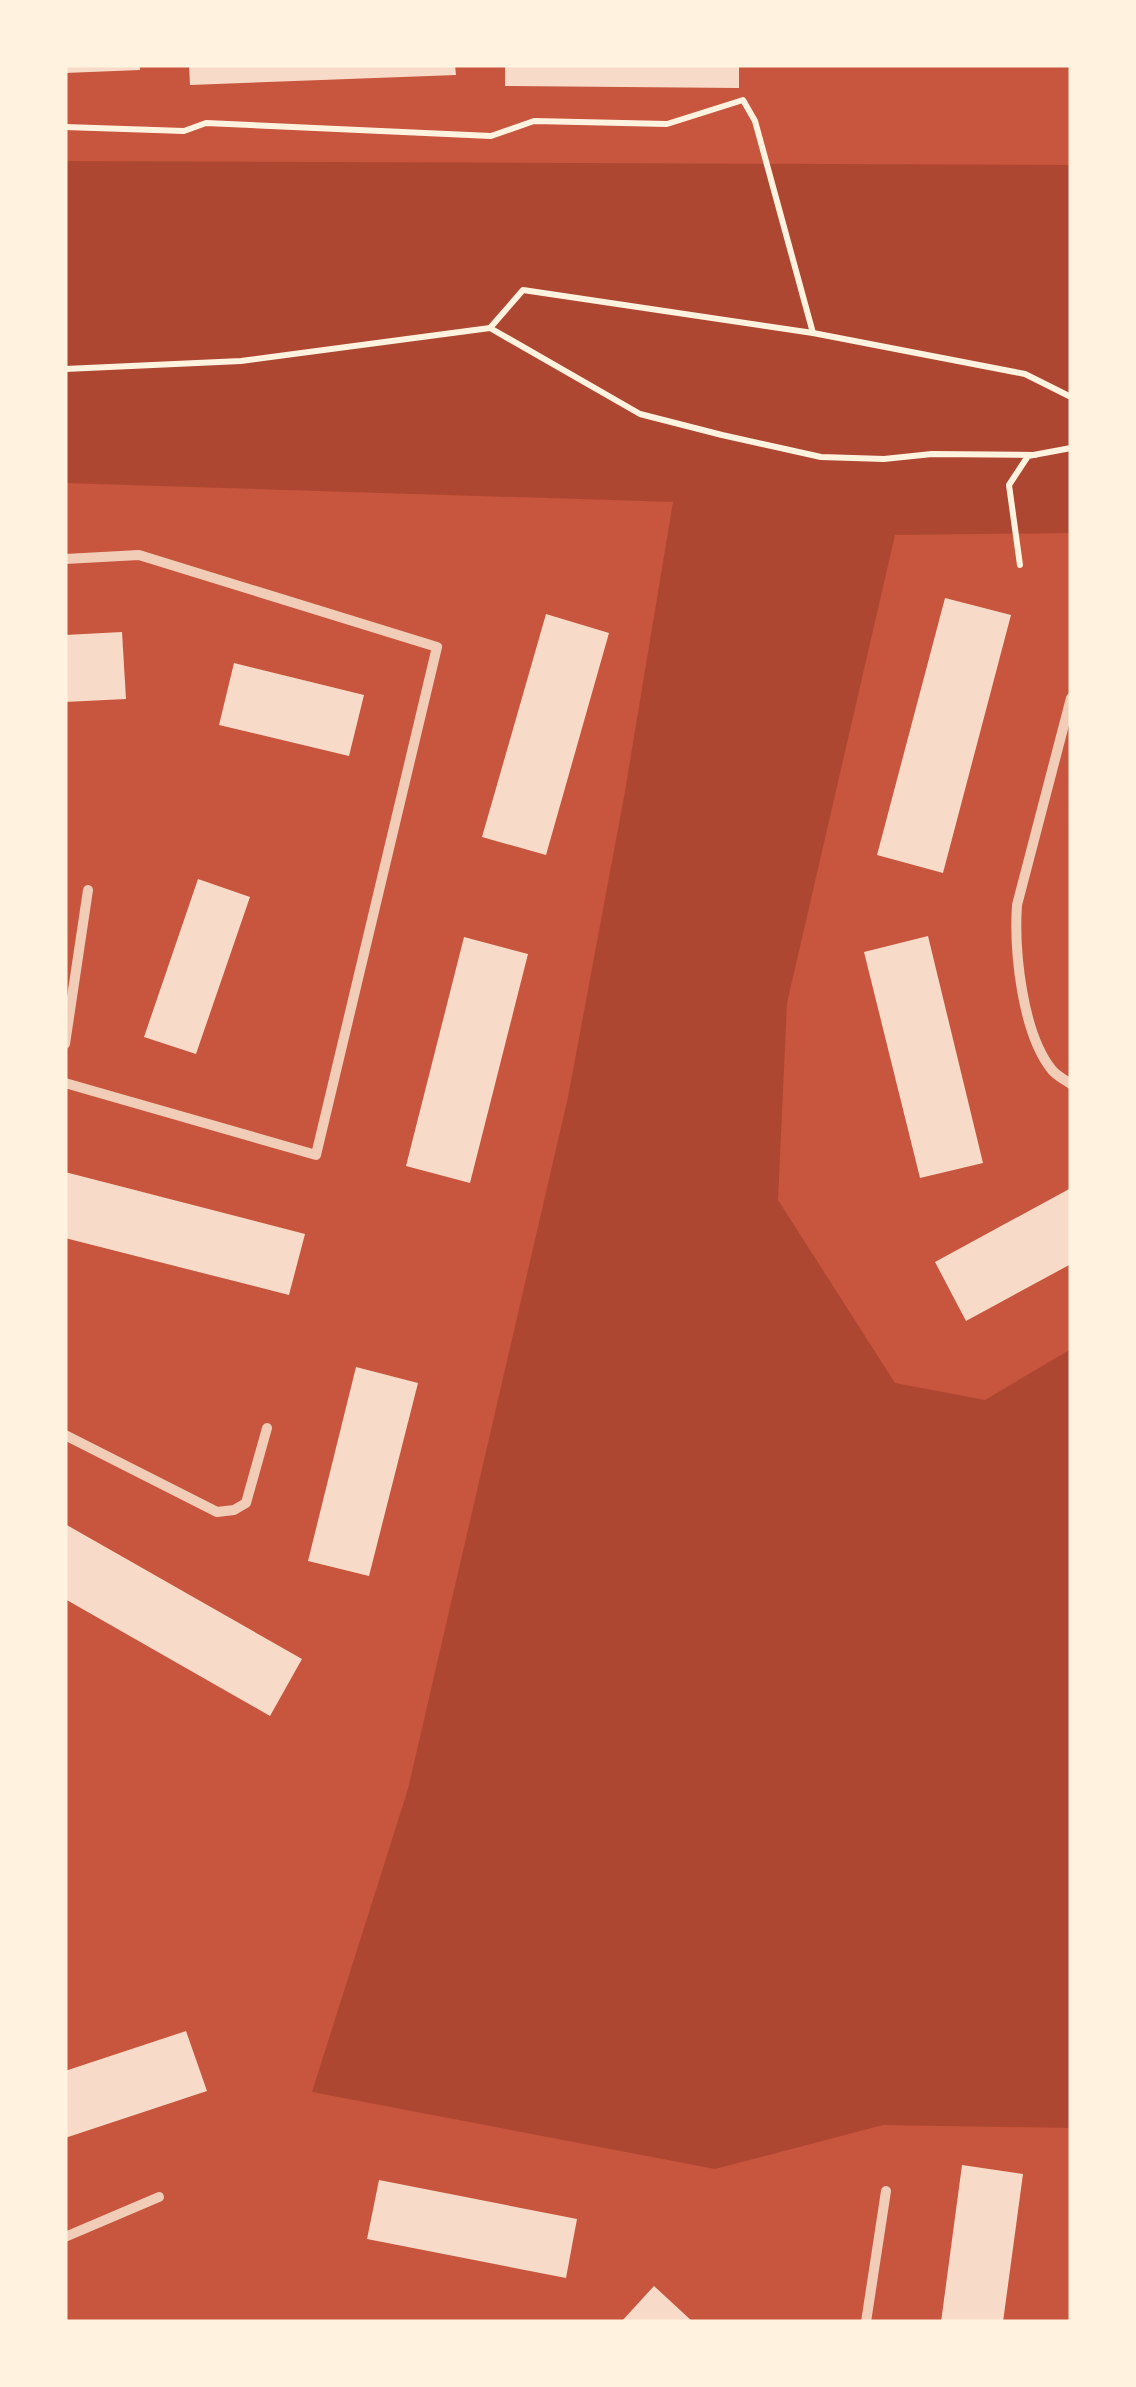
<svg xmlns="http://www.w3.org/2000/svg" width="1136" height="2387" font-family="'Noto Sans',sans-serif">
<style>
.green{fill:#ae4732}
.building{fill:#f7dbc8}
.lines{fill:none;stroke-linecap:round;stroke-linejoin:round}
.path{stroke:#fff3e0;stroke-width:6}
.minor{stroke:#f1ccb7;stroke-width:10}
</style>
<rect width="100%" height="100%" fill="#c8553d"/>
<polygon class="green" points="65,161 1071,165 1071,533 895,535 787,1003 778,1200 895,1383 985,1400 1071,1349 1071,2128 883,2125 715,2169 312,2092 408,1789 568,1097 624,797 673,502 65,483"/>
<g class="building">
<polygon points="65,65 140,65 140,70 65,73"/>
<polygon points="189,65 455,65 456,75 190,85"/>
<polygon points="505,65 739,65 739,88 505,86"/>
<polygon points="945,598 1011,615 943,873 877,855"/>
<polygon points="546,614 609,633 546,855 482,837"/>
<polygon points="122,632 126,699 65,702 65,635"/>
<polygon points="234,663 364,695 349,756 219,725"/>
<polygon points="198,879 250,897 196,1054 144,1037"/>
<polygon points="928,936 983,1163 920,1178 864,952"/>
<polygon points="464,937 528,954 470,1183 406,1166"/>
<polygon points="65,1172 305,1234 289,1295 65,1238"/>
<polygon points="1071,1188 1071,1264 966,1321 935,1262"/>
<polygon points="356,1367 418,1383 369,1576 308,1561"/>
<polygon points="65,1524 302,1659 270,1716 65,1599"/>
<polygon points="186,2031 207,2091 65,2138 65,2071"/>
<polygon points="962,2165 1023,2174 1003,2322 941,2322"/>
<polygon points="379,2180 577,2219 566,2278 367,2239"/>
<polygon points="654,2286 693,2322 621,2322"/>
</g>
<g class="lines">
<g class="path">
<polyline points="65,127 184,131 206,123 491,136 534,121 667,124 743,100 755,121 813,333"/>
<polyline points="490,328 640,414 722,435 821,457 884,459 932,454 1035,455"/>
<polyline points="65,369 241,361 490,328 523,290 813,333 1025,374 1071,397"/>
<polyline points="1020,565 1009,485 1028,456 1071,448"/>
</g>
<g class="minor">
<polyline points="65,559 139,555 437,647 316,1155 65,1083"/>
<path d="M1071,698L1017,905C1014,951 1022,1033 1052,1070C1057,1076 1065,1080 1071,1084"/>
<polyline points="65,1044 88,890"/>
<polyline points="65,1435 217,1512 234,1510 246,1503 267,1428"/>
<polyline points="65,2237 159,2197"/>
<polyline points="866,2322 886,2191"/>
</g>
</g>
<rect width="1136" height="2387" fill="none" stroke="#fff3e0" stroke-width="135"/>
</svg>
